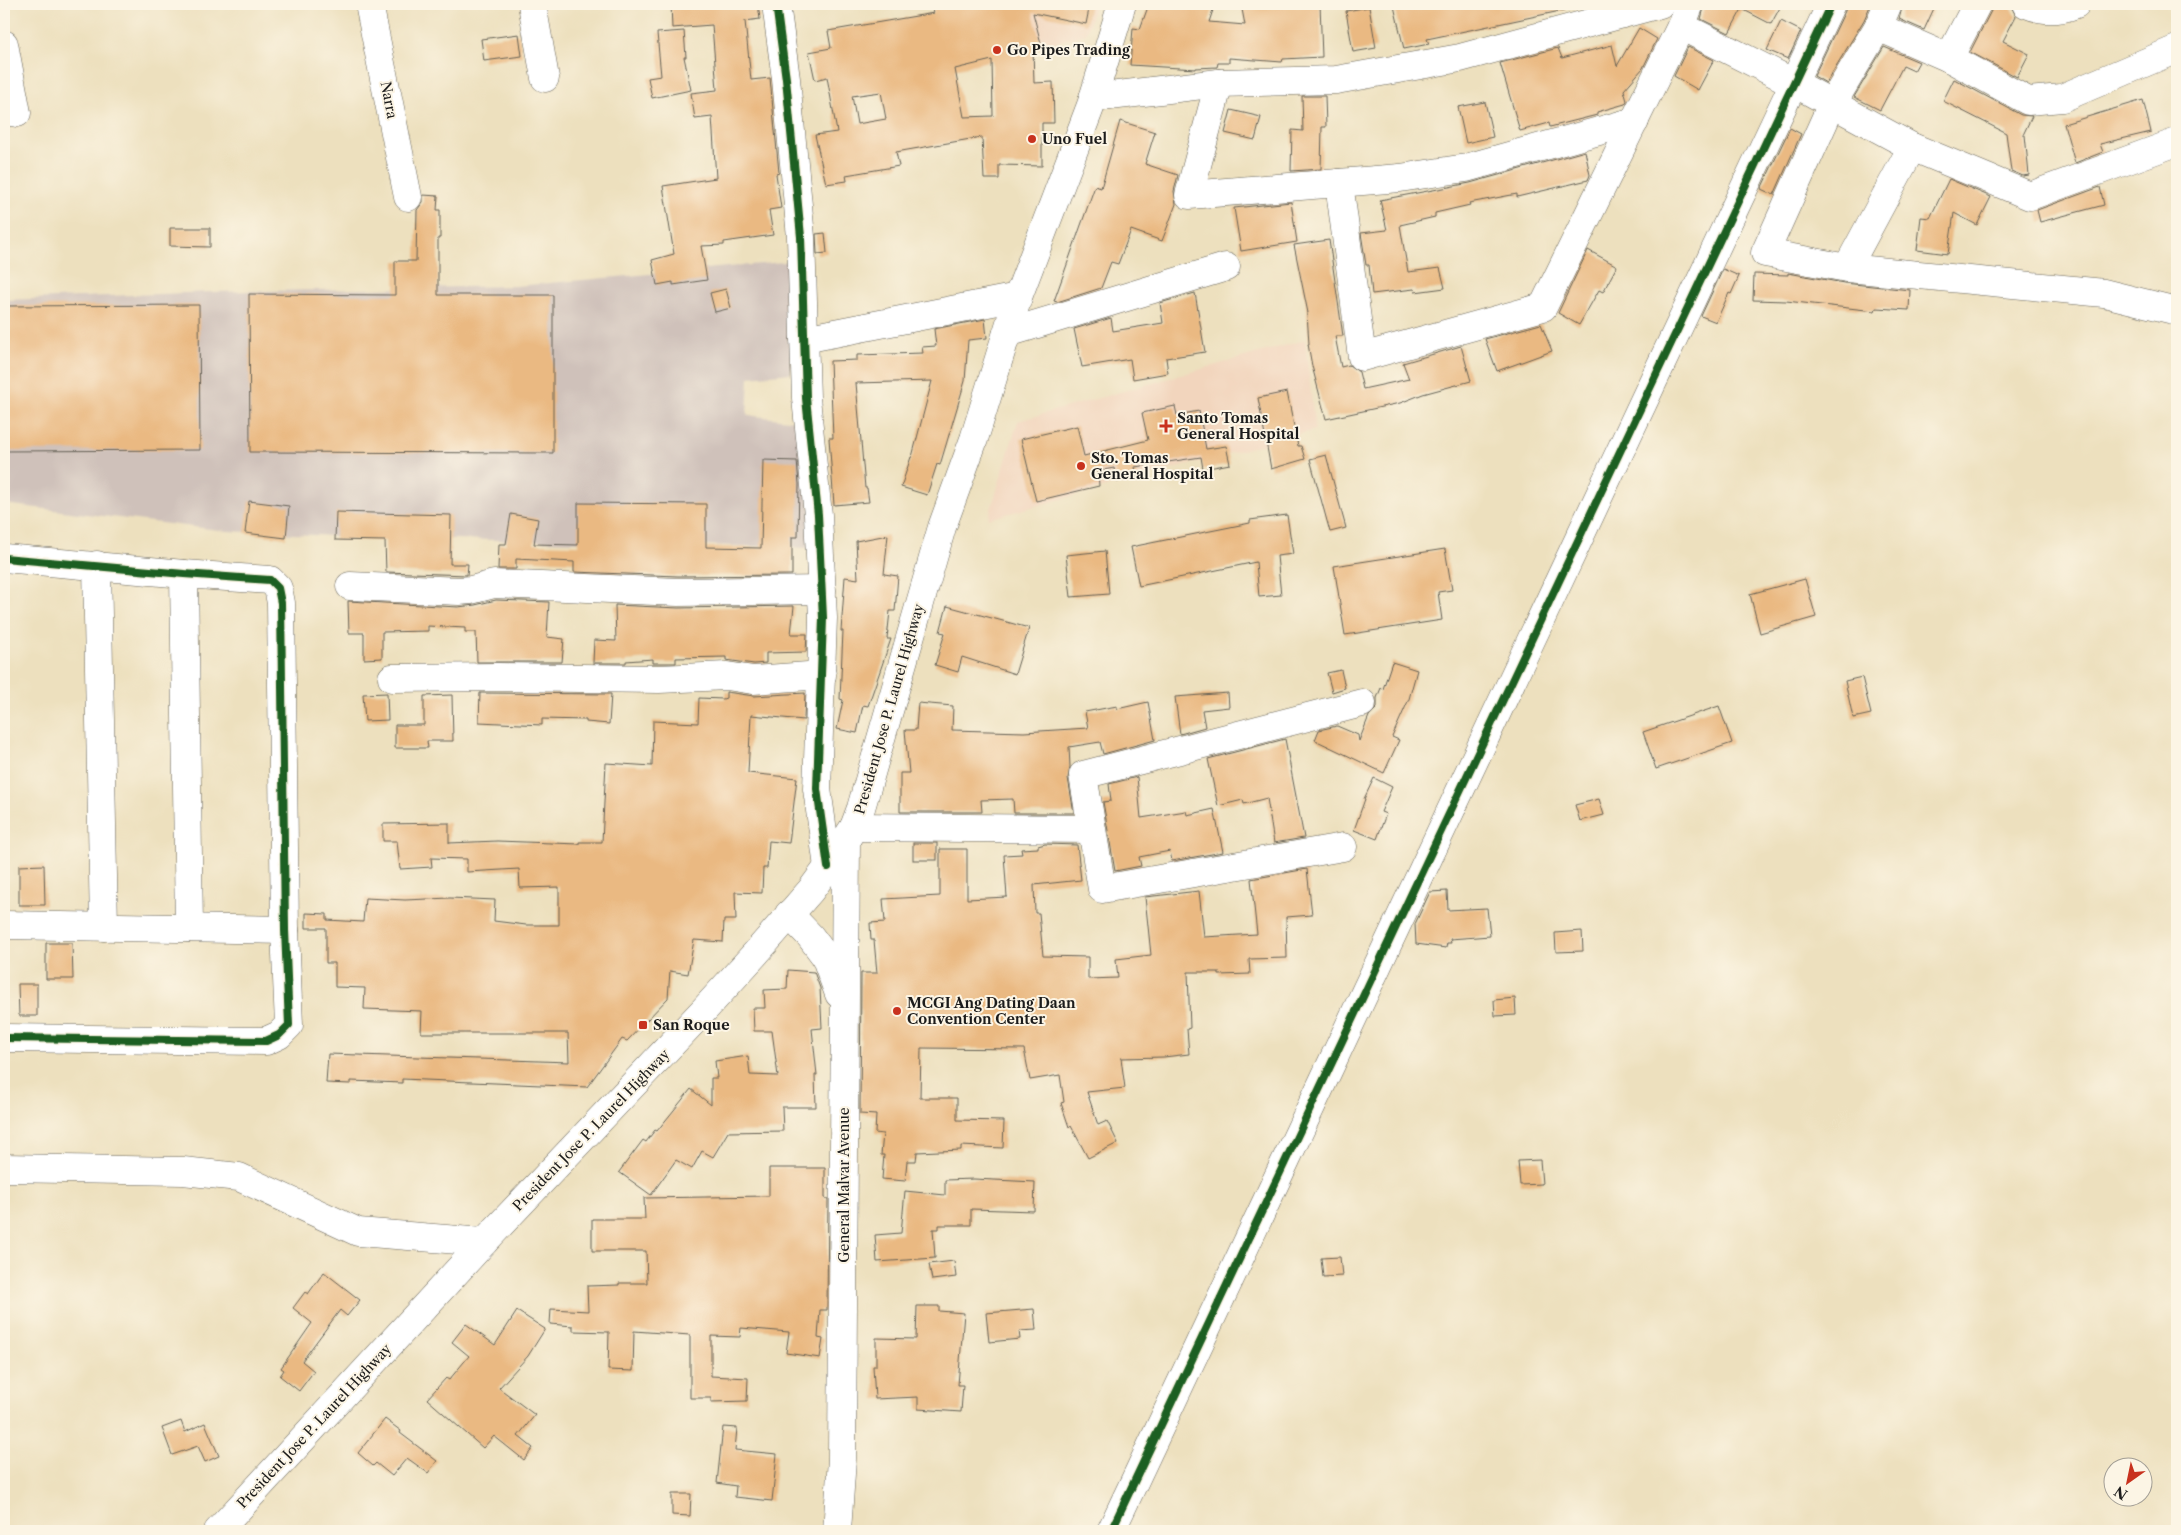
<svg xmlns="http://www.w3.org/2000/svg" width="2181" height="1535" font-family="'Libre Caslon Text',serif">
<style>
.built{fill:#f2d5bd}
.industrial{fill:#cfc1ba}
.building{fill:#eab982;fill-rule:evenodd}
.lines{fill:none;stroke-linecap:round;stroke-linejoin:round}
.minor-casing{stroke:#656155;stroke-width:29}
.major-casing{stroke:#656155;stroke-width:29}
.highway-casing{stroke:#656155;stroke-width:29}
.minor{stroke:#fff;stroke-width:28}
.major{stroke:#fff;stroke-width:28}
.highway{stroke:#fff;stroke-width:28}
.cycleway-casing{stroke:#fcf5e5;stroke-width:11}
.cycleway{stroke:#1b5e20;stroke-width:8}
.poi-dot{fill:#c8321e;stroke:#fcf5e5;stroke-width:2}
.labels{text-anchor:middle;stroke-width:4;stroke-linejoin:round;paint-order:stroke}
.poi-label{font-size:14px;font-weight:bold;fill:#1c1c1c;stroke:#fcf5e5;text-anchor:start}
.street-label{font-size:14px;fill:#1c1c1c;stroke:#fcf5e5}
</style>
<rect width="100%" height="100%" fill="#fcf5e5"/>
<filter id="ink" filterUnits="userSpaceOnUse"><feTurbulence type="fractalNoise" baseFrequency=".02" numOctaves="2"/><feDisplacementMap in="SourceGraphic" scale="10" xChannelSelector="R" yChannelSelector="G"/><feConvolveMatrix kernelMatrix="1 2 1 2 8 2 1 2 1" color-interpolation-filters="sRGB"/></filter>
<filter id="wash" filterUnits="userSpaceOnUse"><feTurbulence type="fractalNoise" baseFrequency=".0096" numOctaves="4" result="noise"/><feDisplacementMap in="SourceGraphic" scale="20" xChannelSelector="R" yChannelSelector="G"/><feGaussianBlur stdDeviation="1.12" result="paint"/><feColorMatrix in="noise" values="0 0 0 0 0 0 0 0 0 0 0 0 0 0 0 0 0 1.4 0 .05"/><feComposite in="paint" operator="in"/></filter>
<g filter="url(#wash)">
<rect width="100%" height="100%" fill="#ede0be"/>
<g class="built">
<polygon points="956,4 1095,4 1086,34 970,66"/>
<polygon points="1305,340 1315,430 988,519 1018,421"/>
</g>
<polygon class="industrial" points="794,261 791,373 749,377 747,415 804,422 813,548 335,536 227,531 4,504 4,300 212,292 516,286"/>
<g id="blocks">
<g class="building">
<polygon points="671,4 758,4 760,19 745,21 751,80 770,78 779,173 776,174 781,208 769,210 773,235 724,242 724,245 701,246 707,280 673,285 673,282 657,285 652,260 674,254 663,186 716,178 712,117 695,119 691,93 717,90 712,25 672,28"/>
<path d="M959,4H1090L1086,24L1033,13L1042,47L1033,49L1034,83L1053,82L1054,123H1042V166L999,165V179H984L982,137L896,152L899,166L846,175L847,181L826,184L815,135L837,132L827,77L815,80L809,52L831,48L828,31L934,13L933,8ZM992,60L993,116L964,117L955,69ZM881,92L886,119L857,124L852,96Z"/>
<polygon points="1149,4 1215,4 1209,22 1245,25 1241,4 1320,4 1322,57 1283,59 1282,62 1229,58 1229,63 1218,63 1217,67 1196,68 1196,69 1130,65 1133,28 1140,29"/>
<polygon points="1403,4 1564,4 1565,10 1427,39 1429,44 1404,49 1394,6"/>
<polygon points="1705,4 1782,4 1771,24 1742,9 1729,33 1701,19"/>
<polygon points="1846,4 1871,4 1864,20 1826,83 1814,76 1845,11"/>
<polygon points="1903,4 1936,4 1924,30 1899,19"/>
<polygon points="1993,4 2006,4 2011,6 2016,16 2003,41 2029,54 2017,77 1970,52 1991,11"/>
<polygon points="1369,7 1376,48 1353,52 1346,11"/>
<polygon points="1781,21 1801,31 1788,59 1767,50"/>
<polygon points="1639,28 1657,39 1643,68 1624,90 1627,101 1625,104 1597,112 1597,115 1550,127 1549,123 1520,131 1500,63 1558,48 1562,58 1612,45 1617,66"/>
<polygon points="684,31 686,57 684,57 691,90 652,98 648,78 661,76 657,33"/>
<polygon points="519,34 522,56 484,61 481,39"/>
<polygon points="1688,47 1714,60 1698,90 1674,76"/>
<polygon points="1884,47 1919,62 1914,71 1903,66 1880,110 1854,97"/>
<polygon points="1954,79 2021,115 2032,116 2023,135 2025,135 2029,175 2023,176 2011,171 2006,133 1943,101"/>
<polygon points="1302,96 1325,96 1326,127 1322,127 1321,169 1291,171 1292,130 1303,131"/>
<polygon points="2143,100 2151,132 2100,144 2103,152 2075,163 2064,124"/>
<polygon points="1485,102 1493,137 1466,143 1458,107"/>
<polygon points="1231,110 1261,117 1255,140 1225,133"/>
<polygon points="1120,121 1155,132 1145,164 1178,175 1174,191 1176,204 1162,241 1131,230 1118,264 1111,262 1101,288 1057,302 1054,301 1095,186 1101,188"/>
<polygon points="1790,128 1801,134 1774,195 1761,189"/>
<polygon points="1585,151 1590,175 1588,180 1517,197 1517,194 1469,203 1470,205 1435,213 1435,217 1400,225 1408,272 1440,268 1445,288 1415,292 1414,289 1372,294 1369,265 1366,265 1361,233 1387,230 1380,200 1470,183"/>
<polygon points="1949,179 1991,197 1977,225 1954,213 1948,254 1917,250 1921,217 1930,218"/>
<polygon points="2100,187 2104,205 2040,222 2037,210"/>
<polygon points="423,195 438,196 437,210 440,210 440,238 438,238 438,295 553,295 553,453 250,452 249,294 395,295 395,261 416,261 417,210 423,202"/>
<polygon points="1291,202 1297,242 1241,251 1234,208"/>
<polygon points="170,228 210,228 210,247 170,246"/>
<polygon points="825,233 827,253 817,254 816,234"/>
<polygon points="1329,240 1343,336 1335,336 1341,367 1349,365 1359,372 1363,389 1409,379 1403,363 1461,346 1471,381 1423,394 1400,403 1326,419 1312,366 1308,344 1309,344 1307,313 1308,313 1294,245"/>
<polygon points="1588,250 1617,266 1603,292 1599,290 1579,325 1558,313"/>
<polygon points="1723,269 1739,276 1731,294 1729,293 1716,322 1701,316"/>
<polygon points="1788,273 1844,283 1910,290 1909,310 1876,308 1875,311 1786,301 1753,300 1754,274 1788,275"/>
<polygon points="726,289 731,308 715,312 710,293"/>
<polygon points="1195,293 1205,352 1166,358 1168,373 1133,379 1130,359 1082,367 1074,329 1111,318 1113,331 1163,323 1160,303"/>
<polygon points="199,305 200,450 4,451 4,306"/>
<polygon points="985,319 987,338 968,340 965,381 940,465 937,464 927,495 901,487 911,457 912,457 932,381 856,383 865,488 867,488 869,502 834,505 829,438 833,438 830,361 857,360 857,355 923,353 922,347 936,346 934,329"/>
<polygon points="1541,324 1552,351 1497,371 1485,339"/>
<polygon points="1287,392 1298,446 1301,446 1305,459 1271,469 1258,398"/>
<polygon points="1175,406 1177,415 1199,411 1206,449 1226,446 1230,464 1203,469 1201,457 1135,467 1137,477 1117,482 1114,468 1098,471 1099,486 1036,501 1021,439 1077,426 1084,456 1148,440 1142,413"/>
<polygon points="1326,455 1346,528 1330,532 1310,459"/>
<polygon points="763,460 797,461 799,484 798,537 792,537 792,575 678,576 574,572 574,562 516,559 516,569 498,569 499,544 506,544 511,514 538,519 534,544 578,545 578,503 706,504 706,547 761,548"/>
<polygon points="249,501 289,506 286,538 245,533"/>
<polygon points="336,512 451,515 450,564 468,564 467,575 386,572 385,541 335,540"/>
<polygon points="1287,515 1293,554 1277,556 1281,595 1259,597 1256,562 1139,586 1131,547 1250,523 1250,520"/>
<polygon points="888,535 884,574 898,576 895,611 890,611 887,639 891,639 868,706 863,705 857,733 837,729 843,700 840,699 843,631 841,631 845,577 858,579 856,541"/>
<polygon points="1445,549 1452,590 1438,592 1442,620 1345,635 1334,566"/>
<polygon points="1105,551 1109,594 1071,597 1066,555"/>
<polygon points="1805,579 1816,617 1760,633 1750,594"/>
<polygon points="496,600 549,602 547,637 564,639 562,662 477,662 476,632 465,632 465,628 428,626 428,631 382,632 382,658 364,659 364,633 349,633 348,601 458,607 475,605"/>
<polygon points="615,605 678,608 794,606 791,634 807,634 806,652 766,653 766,663 754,664 726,660 726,657 676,658 676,663 653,663 653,659 626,661 626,663 593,663 594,640 616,641"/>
<polygon points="947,606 1029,628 1015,674 962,657 958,672 935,665 945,633 940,632"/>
<polygon points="1392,662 1417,670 1409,699 1392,737 1399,740 1384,773 1315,740 1319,730 1337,726 1358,735 1359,741 1369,716 1377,708 1377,698 1381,688 1383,689"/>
<polygon points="1341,670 1345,688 1332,692 1327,673"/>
<polygon points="1862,677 1871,714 1853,718 1845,681"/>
<polygon points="726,692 754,696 805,693 804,720 751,715 748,773 797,778 789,843 769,841 767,868 763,868 762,893 735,892 736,920 724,920 723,942 694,940 688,974 670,971 668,998 627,1041 622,1039 587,1087 402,1079 402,1083 351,1081 351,1084 326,1083 328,1054 569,1062 568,1033 421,1033 422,1011 364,1009 365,988 335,987 335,963 326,963 326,928 306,928 306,913 327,914 327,920 363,922 365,898 405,900 450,898 495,900 494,921 526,925 559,925 559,887 520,888 519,869 467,872 467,859 431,858 432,867 400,869 397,841 383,841 383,824 449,823 449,843 497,841 579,844 579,842 602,842 606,763 652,766 653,721 698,723 699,698 723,699 726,698"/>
<polygon points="387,693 388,720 365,721 363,694"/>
<polygon points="480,693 611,694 609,724 586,722 586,720 542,719 542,725 479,722"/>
<polygon points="1228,693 1229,707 1202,710 1205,727 1180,734 1175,697"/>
<polygon points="452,695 453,741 427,741 428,748 395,748 395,725 424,725 424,696"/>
<polygon points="1148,702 1155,740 1103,754 1100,742 1069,747 1070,767 1068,778 1074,813 1014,813 1013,799 981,800 982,812 900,812 900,773 909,773 905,730 916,730 918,703 953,706 952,730 1024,732 1088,728 1085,712 1117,706 1117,709"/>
<polygon points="1719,706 1732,743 1656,769 1643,732"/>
<polygon points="1285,739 1304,838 1274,843 1267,798 1244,804 1243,800 1218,806 1208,759"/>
<polygon points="1137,777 1141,818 1186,811 1187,815 1214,809 1223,852 1172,861 1170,851 1139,857 1141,866 1115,871 1103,802 1111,801 1109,784"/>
<polygon points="1374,778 1392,787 1381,812 1386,814 1377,839 1354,830 1365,799 1364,799"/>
<polygon points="1599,799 1604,815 1580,821 1575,805"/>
<rect x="913" y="843" width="24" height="17"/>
<polygon points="1045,844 1077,845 1081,880 1034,885 1035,913 1039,913 1043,956 1088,957 1088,979 1118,978 1116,959 1151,955 1145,897 1199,891 1204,937 1257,934 1251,879 1307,869 1312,915 1286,917 1287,958 1249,959 1250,974 1219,975 1219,972 1188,972 1190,1028 1187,1029 1189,1054 1164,1057 1121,1058 1125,1088 1087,1092 1098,1125 1107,1121 1118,1143 1088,1158 1071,1126 1069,1127 1061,1103 1064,1102 1060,1075 1030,1080 1024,1049 921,1048 920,1098 957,1098 957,1120 1004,1121 1003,1148 961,1146 961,1150 917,1152 916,1161 907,1161 905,1181 882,1179 884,1155 881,1155 883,1134 875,1133 876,1115 860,1114 861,973 877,973 874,940 871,940 870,923 885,922 883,899 940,896 940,849 967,849 967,899 1007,897 1004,855 1022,854 1021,849 1038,848 1038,846"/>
<polygon points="44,865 45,905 19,905 19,866"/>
<polygon points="1447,891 1448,910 1487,908 1490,936 1450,939 1451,943 1447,943 1446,948 1416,944 1415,924 1430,892"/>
<polygon points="1582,931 1583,951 1556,952 1555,933"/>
<polygon points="46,943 72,943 73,979 46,979"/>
<polygon points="788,970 814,972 820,988 822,1028 812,1029 817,1075 815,1075 816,1107 782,1107 783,1131 728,1132 713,1157 702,1151 692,1169 676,1160 651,1195 619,1172 643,1140 646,1142 655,1130 657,1131 691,1089 711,1105 711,1078 717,1078 715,1061 748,1056 750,1075 778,1076 772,1031 754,1031 753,1008 765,1008 764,990 787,989"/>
<polygon points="18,984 37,984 37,1016 19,1016"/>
<polygon points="1515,998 1516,1015 1495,1016 1494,1000"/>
<polygon points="1540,1160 1542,1184 1520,1185 1518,1161"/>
<polygon points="769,1168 825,1168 825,1198 828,1199 827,1310 820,1310 818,1338 823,1339 820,1358 786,1353 789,1332 741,1328 740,1337 711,1336 711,1376 748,1378 747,1401 711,1402 711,1398 690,1398 690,1335 634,1331 633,1371 608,1370 609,1332 573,1331 573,1326 550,1324 551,1309 588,1311 587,1286 619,1285 619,1283 647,1283 646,1251 592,1251 592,1219 645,1219 644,1198 769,1196"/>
<polygon points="974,1179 1035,1182 1034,1211 971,1209 971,1225 939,1225 939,1229 933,1229 935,1258 877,1262 875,1235 901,1233 905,1191 945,1195 945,1180"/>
<polygon points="1340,1257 1342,1276 1323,1277 1321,1258"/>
<polygon points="954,1261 956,1277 932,1280 929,1264"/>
<polygon points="324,1272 360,1300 347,1316 340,1310 302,1361 314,1371 299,1391 280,1376 284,1370 281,1368 312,1323 293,1308 305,1292 308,1294"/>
<polygon points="917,1306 939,1306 939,1311 964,1313 958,1385 963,1385 961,1412 918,1409 918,1397 875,1399 873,1366 876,1366 876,1338 916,1339"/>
<polygon points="1034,1309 1036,1330 1019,1331 1020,1339 989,1342 986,1313"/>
<polygon points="517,1311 545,1329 528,1356 499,1388 535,1415 518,1436 533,1448 524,1460 494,1436 483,1448 427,1399 446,1378 449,1380 469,1356 452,1342 466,1324 495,1345"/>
<polygon points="385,1419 401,1431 400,1433 437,1461 428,1473 407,1458 392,1476 376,1463 373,1466 358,1453"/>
<polygon points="181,1421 185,1432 205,1423 219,1456 205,1462 198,1446 172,1455 162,1428"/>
<polygon points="723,1427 737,1428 735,1450 777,1454 772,1501 735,1497 736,1486 717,1483"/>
<polygon points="672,1494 691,1494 690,1516 672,1515"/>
</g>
</g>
</g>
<g filter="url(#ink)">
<use href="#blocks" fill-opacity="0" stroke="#656155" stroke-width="1"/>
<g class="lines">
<defs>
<g id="minor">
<polyline points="369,4 408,197"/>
<polyline points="532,4 545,78"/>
<polyline points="776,4 786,79 801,237 806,398 818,515 823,618 817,789 828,867"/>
<polyline points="1888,4 1878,27 1832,104 1765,253 1847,268 2104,293 2177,311"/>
<path d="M2026,4C2042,11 2059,11 2076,4"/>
<polyline points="1681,26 1794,83 1912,147 2030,196 2177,142"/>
<polyline points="1878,27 1949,58 2028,101 2062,98 2177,49"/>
<polyline points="4,44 17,113 4,111"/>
<polyline points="1949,58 1977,4"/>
<polyline points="1219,83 1189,195 1400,178 1466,168 1635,121"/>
<polyline points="1093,98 1219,83 1336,80 1460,58 1660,4"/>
<polyline points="1339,183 1362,357 1543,307 1681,26 1690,4"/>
<polyline points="1847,268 1912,147"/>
<polyline points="1007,333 1226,267"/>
<polyline points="804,339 1018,297"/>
<polyline points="4,558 184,574 270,580 278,588 281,603 285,930 289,1025 279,1035 266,1041 4,1038"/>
<polyline points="97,565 104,927"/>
<polyline points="184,574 189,928"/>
<polyline points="350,586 459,591 471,590 494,584 678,592 822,590"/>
<polyline points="392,678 498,677 659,679 727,676 753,680 822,675"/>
<polyline points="854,827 1091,829"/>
<polyline points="1343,847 1102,889 1083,775 1362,703"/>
<polyline points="4,925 285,930"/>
<polyline points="4,1168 183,1171 239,1177 358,1232 484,1242"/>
<polyline points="1111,1531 1831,4"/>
</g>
<g id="major">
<polyline points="789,914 810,936 825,956 839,994"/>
<polyline points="837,1531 842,1459 846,839"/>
</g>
<polyline id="highway" points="218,1531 484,1242 704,1010 756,953 811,890 828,867 854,827 861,808 942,527 974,439 1018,297 1091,105 1122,4"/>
</defs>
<use href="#minor" class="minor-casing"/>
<use href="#major" class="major-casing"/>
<use href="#highway" class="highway-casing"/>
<use href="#minor" class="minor"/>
<use href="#major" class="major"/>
<use href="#highway" class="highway"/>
<defs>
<g id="cycleway">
<polyline points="776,4 786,79 801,237 806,398 818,515 823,618 817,789 828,867"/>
<polyline points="4,558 184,574 270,580 278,588 281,603 285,930 289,1025 279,1035 266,1041 4,1038"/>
<polyline points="1111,1531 1831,4"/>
</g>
</defs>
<use href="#cycleway" class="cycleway-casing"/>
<use href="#cycleway" class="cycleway"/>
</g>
</g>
<g class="poi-dot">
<circle cx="997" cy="50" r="5"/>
<circle cx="1032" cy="139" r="5"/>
<path d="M1163.5 418.5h5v5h5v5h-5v5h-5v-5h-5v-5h5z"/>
<circle cx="1081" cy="466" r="5"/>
<circle cx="897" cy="1011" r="5"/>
<rect x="638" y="1020" width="10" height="10" rx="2.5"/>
</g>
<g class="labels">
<g class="poi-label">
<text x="1007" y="55">Go Pipes Trading</text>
<text x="1042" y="144">Uno Fuel</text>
<text x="1177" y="423">Santo Tomas<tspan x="1177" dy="16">General Hospital</tspan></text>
<text x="1091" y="463">Sto. Tomas<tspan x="1091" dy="16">General Hospital</tspan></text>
<text x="907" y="1008">MCGI Ang Dating Daan<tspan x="907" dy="16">Convention Center</tspan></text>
<text x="653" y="1030">San Roque</text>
</g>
<g class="street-label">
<text transform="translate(389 100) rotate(79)" y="5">Narra</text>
<text transform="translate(889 709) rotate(-74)" y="5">President Jose P. Laurel Highway</text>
<text transform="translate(591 1130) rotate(-46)" y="5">President Jose P. Laurel Highway</text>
<text transform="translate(844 1185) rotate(-90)" y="5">General Malvar Avenue</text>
<text transform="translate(314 1426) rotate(-47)" y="5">President Jose P. Laurel Highway</text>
</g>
</g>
<rect width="2181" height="1535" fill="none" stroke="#fcf5e5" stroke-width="20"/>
<g transform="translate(2128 1482) rotate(213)"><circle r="24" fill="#fcf5e5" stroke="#a29e95"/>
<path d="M0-4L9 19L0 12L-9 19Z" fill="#c8321e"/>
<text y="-8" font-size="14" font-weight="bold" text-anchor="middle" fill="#1c1c1c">N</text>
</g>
</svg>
